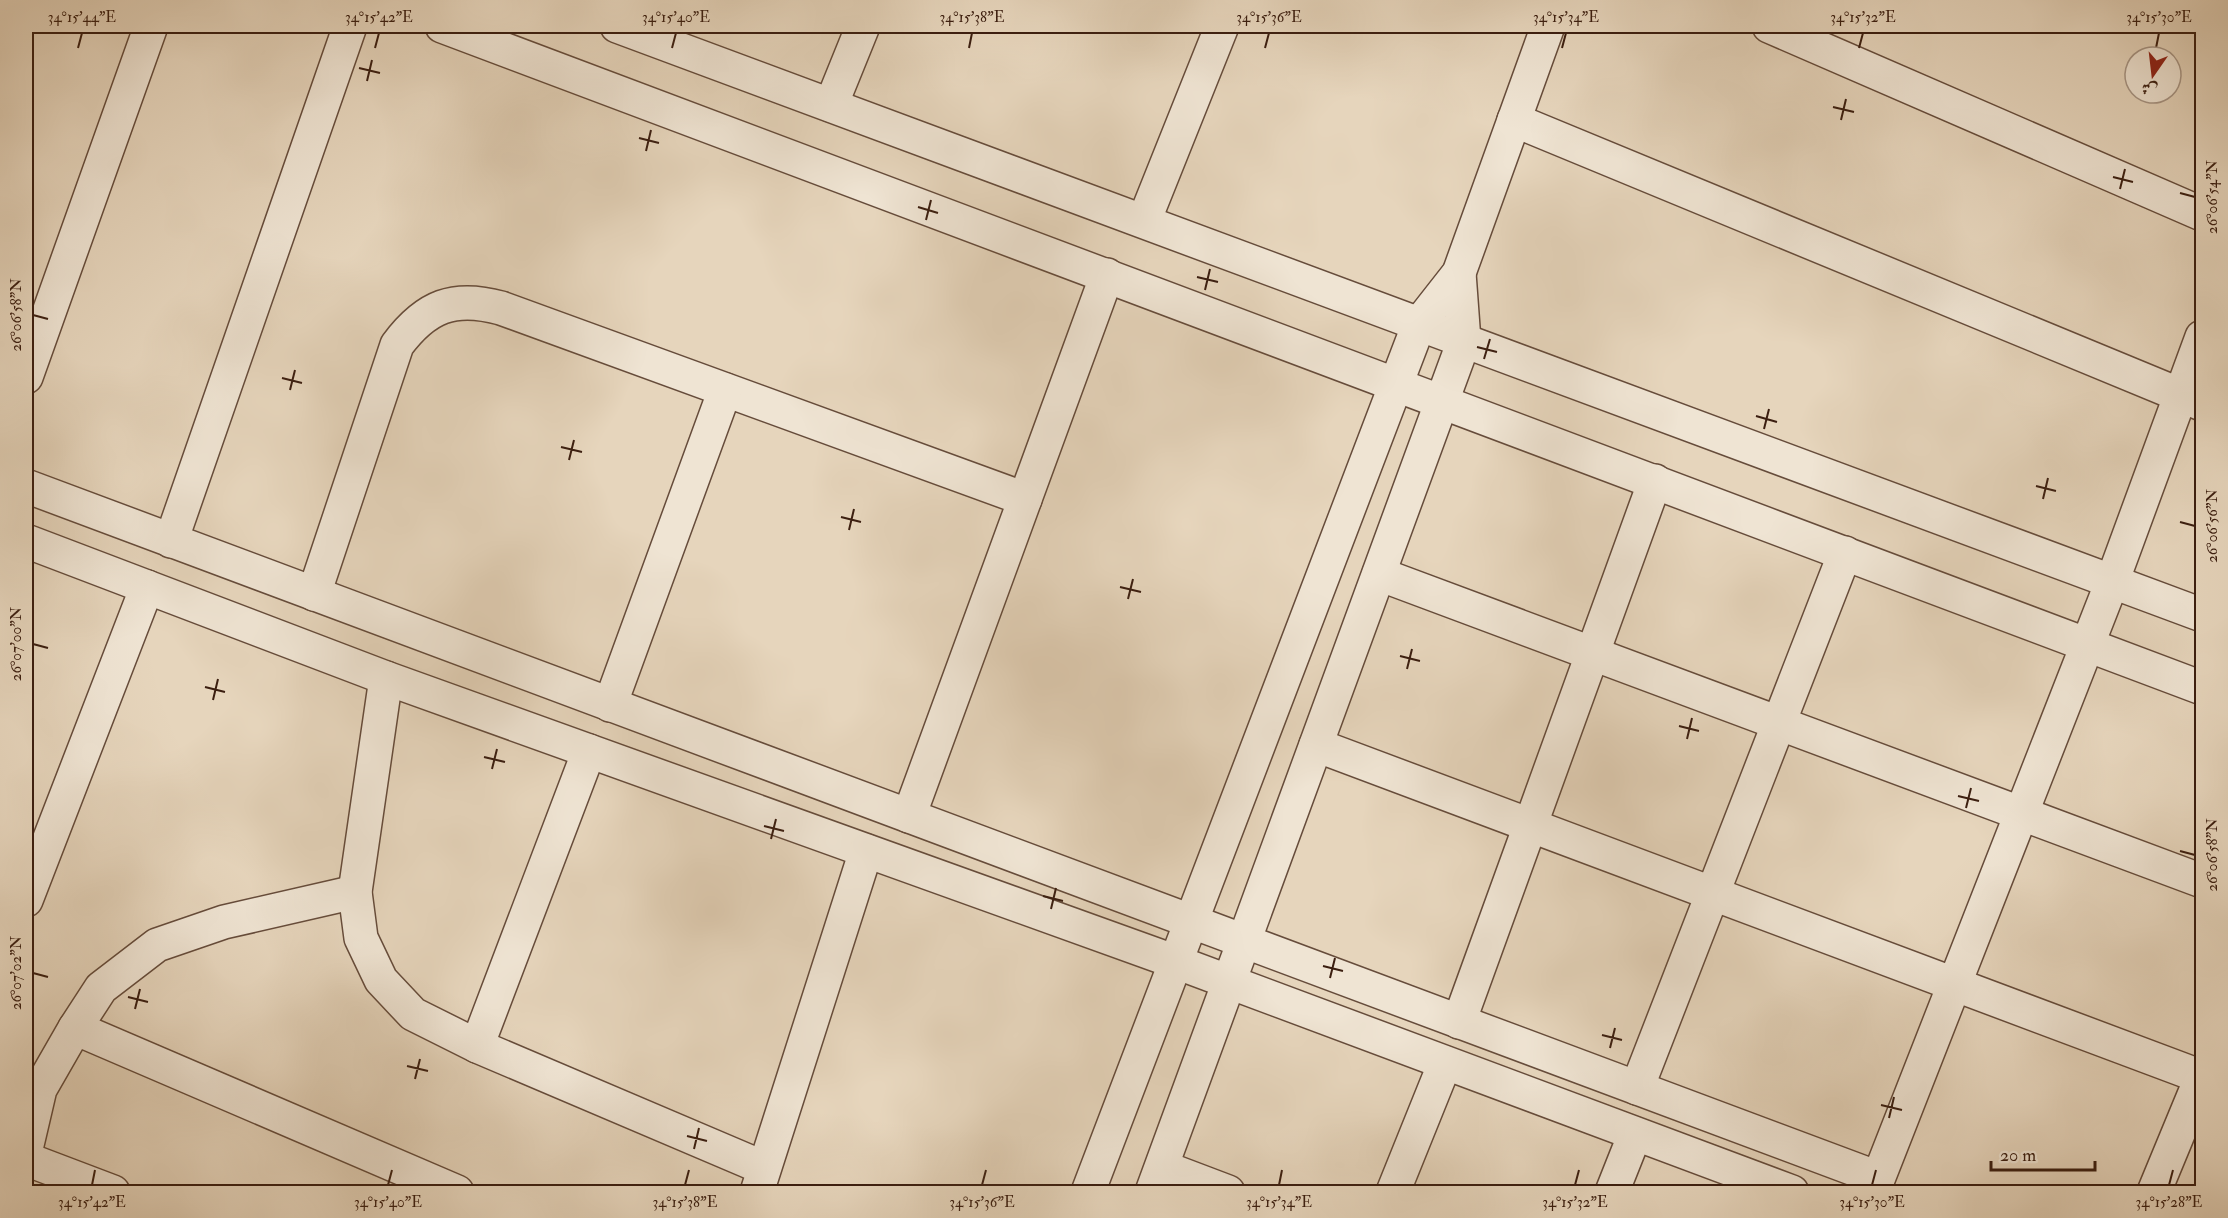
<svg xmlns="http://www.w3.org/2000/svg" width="2228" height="1218" font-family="'IM FELL Double Pica',Amiri,serif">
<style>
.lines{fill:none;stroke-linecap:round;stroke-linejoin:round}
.minor-casing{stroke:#664c3b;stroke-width:36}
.tertiary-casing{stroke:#664c3b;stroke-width:36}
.minor{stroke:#efe4d3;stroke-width:33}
.tertiary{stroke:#efe4d3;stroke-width:33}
.ticks{fill:none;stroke:#3b1e10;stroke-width:2}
.neatline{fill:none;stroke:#3b1e10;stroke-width:2}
.ticks-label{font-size:15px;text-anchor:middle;fill:#3b1e10}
</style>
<rect width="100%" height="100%" fill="#e6d5bc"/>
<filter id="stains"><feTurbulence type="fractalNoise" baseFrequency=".00333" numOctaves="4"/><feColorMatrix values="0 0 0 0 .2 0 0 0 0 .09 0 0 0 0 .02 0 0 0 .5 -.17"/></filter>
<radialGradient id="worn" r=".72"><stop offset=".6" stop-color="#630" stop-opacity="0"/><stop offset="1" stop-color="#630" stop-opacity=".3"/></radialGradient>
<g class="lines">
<defs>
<g id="minor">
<polyline points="1769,26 2202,214"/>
<polyline points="831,105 863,26"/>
<polyline points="1514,120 2202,404"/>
<polyline points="1144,221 1222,26"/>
<polyline points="26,377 151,26"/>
<polyline points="26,486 1878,1178"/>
<polyline points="26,541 386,678 1176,962 1792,1192"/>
<polyline points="171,541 350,26"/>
<polyline points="1379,574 2202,881"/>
<path d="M314,594L397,345C426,306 454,295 501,308L1025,499"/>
<polyline points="386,678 355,892 361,938 381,980 413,1014 477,1046 764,1168"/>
<polyline points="610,705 725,390"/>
<polyline points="1316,745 2202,1077"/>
<polyline points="909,816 1107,275"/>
<polyline points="26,900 147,587"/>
<polyline points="1459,1022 1655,481"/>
<polyline points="75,1028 457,1192"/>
<polyline points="477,1046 589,751"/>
<polyline points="1637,1088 1845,553"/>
<polyline points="26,1149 40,1089 75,1028 101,988 157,945 224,922 355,892"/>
<polyline points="26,1159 113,1192"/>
<polyline points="1162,1167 1228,1192"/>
<polyline points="757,1192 866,851"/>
<polyline points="1088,1192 1419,324 1459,273 1548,26"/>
<polyline points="1152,1192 1464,341 1459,273"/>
<polyline points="1393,1192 1445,1063"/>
<polyline points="1612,1192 1635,1134"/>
<polyline points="1873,1192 2112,582 2202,337"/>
<polyline points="2154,1192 2202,1076"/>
</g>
<g id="tertiary">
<polyline points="442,26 2202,688"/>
<polyline points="617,26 2202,615"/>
</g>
</defs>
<use href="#minor" class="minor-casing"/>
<use href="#tertiary" class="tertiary-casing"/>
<use href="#minor" class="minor"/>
<use href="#tertiary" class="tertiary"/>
</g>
<path class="ticks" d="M78,48L82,33M375,48L379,33M672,48L676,33M969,48L972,33M1265,48L1269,33M1562,48L1566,33M1859,48L1863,33M2156,48L2159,33M359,68L380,73M367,81L372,60M1833,107L1854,112M1841,120L1846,99M639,138L659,143M646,151L651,130M2113,177L2133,182M2120,189L2125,169M2180,193L2195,197M918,207L938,213M926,220L931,200M1197,277L1218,282M1205,290L1210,269M33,315L48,319M1477,347L1497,352M1484,359L1490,339M282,378L302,383M290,390L295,370M1756,416L1777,422M1764,429L1769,409M561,447L582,452M569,460L574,440M2036,486L2056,491M2043,499L2048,478M841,517L861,522M2180,522L2195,526M849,530L854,509M1120,587L1141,592M1128,599L1133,579M33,644L48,648M1400,656L1420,661M1407,669L1412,649M205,687L225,692M213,700L218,679M1679,726L1699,731M1687,739L1692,718M484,757L505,762M492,769L497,749M1958,796L1979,801M1966,808L1971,788M764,826L784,831M771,839L776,819M2180,851L2195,855M1043,896L1063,901M1051,909L1056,888M1323,966L1343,971M33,973L48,977M1330,978L1335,958M128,997L148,1002M135,1009L140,989M1602,1035L1622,1040M1610,1048L1615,1028M407,1066L428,1071M415,1079L420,1059M1881,1105L1902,1110M1889,1118L1894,1097M687,1136L707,1141M694,1149L699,1128M92,1185L95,1170M388,1185L392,1170M685,1185L689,1170M982,1185L986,1170M1279,1185L1282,1170M1575,1185L1579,1170M1872,1185L1876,1170M2169,1185L2173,1170"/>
<rect width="2228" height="1218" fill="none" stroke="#e6d5bc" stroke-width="66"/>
<g transform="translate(2153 75) rotate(194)"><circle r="28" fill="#efe4d3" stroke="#a79585" stroke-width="1.5"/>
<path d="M0-4.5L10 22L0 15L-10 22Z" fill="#8f2418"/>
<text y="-9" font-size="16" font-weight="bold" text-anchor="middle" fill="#3b1e10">ش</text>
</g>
<path d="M1991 1161v9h104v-9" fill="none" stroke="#3b1e10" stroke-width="3"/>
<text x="2000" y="1161" font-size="18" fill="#3b1e10" stroke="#efe4d3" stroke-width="4.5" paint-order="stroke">20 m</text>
<rect x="33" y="33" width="2162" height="1152" class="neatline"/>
<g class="ticks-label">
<text x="82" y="22">34°15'44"E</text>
<text x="379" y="22">34°15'42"E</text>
<text x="676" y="22">34°15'40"E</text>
<text x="972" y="22">34°15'38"E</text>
<text x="1269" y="22">34°15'36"E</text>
<text x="1566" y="22">34°15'34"E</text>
<text x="1863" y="22">34°15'32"E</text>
<text x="2159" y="22">34°15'30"E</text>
<text transform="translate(2212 197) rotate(-90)" y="5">26°06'54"N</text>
<text transform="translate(16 315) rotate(-90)" y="5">26°06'58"N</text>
<text transform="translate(2212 526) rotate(-90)" y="5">26°06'56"N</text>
<text transform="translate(16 644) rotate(-90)" y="5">26°07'00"N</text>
<text transform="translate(2212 855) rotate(-90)" y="5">26°06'58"N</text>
<text transform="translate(16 973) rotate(-90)" y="5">26°07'02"N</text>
<text x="92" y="1207">34°15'42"E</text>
<text x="388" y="1207">34°15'40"E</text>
<text x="685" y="1207">34°15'38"E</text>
<text x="982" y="1207">34°15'36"E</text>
<text x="1279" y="1207">34°15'34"E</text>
<text x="1575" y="1207">34°15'32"E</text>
<text x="1872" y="1207">34°15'30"E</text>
<text x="2169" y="1207">34°15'28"E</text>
</g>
<rect width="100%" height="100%" filter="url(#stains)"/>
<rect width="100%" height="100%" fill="url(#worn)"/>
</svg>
